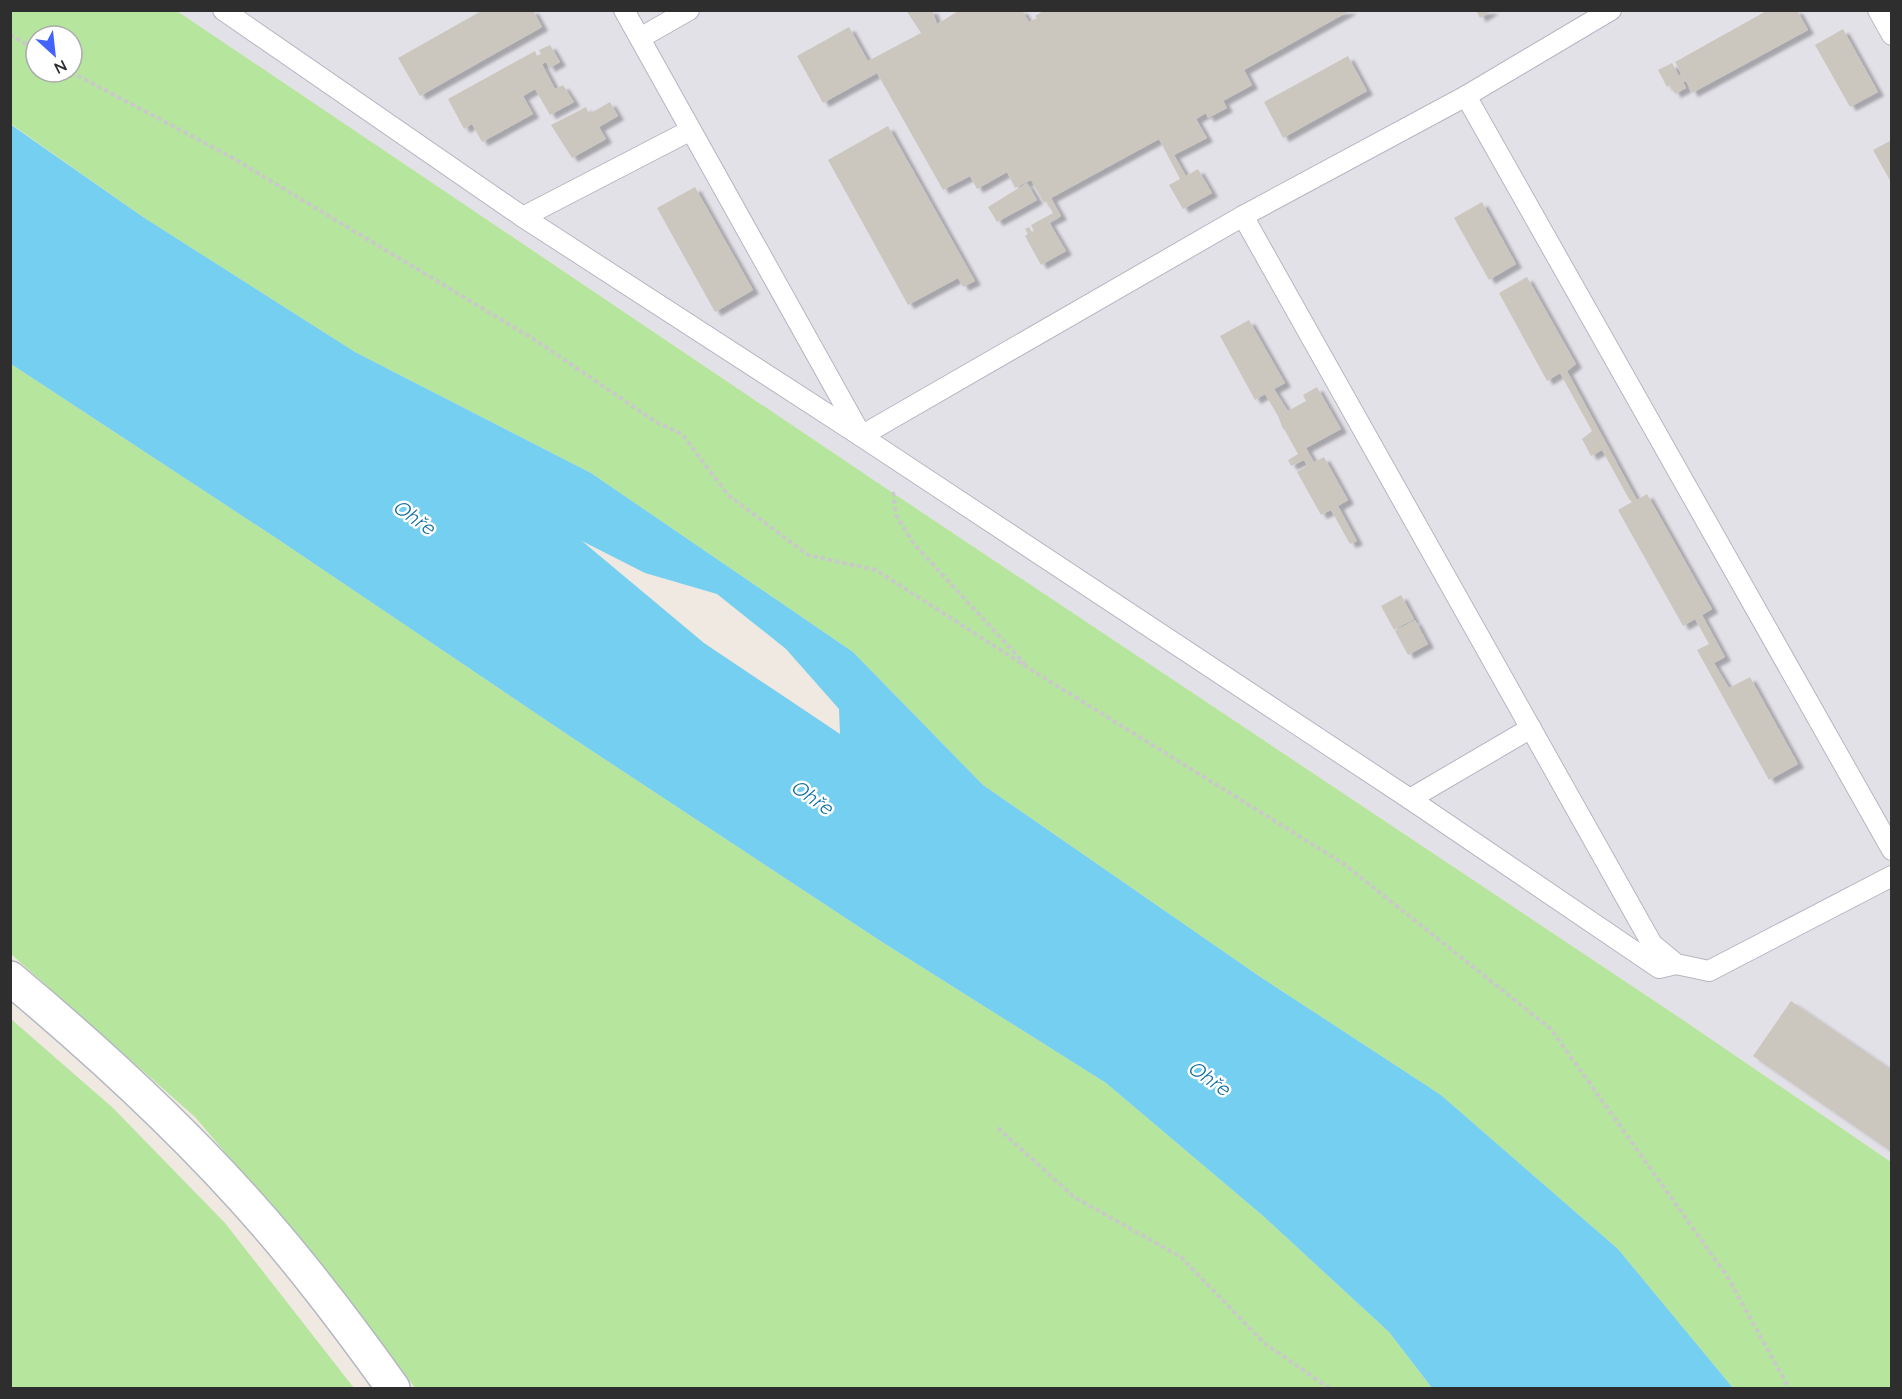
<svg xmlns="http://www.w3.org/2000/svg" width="1902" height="1399" font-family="Quicksand,sans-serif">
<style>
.industrial{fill:#e3e1e8}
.green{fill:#b6e59e;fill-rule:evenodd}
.water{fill:#75cff0;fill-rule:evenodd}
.building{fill:#cbc7bf;filter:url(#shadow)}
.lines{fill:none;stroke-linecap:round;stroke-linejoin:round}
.lane-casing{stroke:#b4b7c1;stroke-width:22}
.secondary-casing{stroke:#b4b7c1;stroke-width:36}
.path{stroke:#c9c9c9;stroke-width:4;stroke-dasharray:4.5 3;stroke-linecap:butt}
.lane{stroke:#fff;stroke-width:20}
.secondary{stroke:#fff;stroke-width:33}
.labels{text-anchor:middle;stroke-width:5;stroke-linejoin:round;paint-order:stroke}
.water-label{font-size:20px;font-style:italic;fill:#0d6fa3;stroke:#fff}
</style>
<defs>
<filter id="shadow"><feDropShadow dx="6" dy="4" stdDeviation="1.5" flood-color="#0004"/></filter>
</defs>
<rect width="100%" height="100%" fill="#efe9e1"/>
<polygon class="industrial" points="177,11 1891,11 1891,1162 1683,1020 905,501"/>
<g class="green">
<path d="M11,11H177L884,487L1683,1020L1891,1162V1388H1733L1618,1249L1441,1095L1259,976L983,785L853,652L591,473L355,352L143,217L11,124ZM36,36H72V72H36Z"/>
<polygon points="11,364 279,540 571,737 882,942 1106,1083 1262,1215 1389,1332 1432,1388 415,1388 341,1289 195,1117 11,954"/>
<polygon points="11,1019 113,1108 225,1223 354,1388 11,1388"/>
</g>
<path class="water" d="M10,124L143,217L355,352L591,473L853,652L983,785L1259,976L1441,1095L1618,1249L1733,1388H1432L1389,1332L1262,1215L1106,1083L882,942L571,737L279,540L11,364ZM582,541L645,573L717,594L786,649L839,709L840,734L704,643Z"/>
<g class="building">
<polygon points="483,10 533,10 542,27 420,96 398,58"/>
<polygon points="906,10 932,10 937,24 960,10 1022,10 1029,22 1037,18 1035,16 1045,10 1351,10 1244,70 1252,85 1223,101 1227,108 1208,118 1206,113 1196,119 1207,138 1174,155 1186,176 1198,169 1212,193 1183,209 1169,185 1180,179 1159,139 1051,198 1061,216 1049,222 1066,251 1041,265 1025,236 1028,234 1025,229 1029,227 1032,232 1034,231 1031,225 1053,213 1046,201 1044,203 1031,180 1015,188 1007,172 977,189 970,176 943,190 877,73 823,103 797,56 849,27 868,61 921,33"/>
<polygon points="1476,10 1493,10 1480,18"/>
<polygon points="1768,10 1797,10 1808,30 1692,93 1686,81 1683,82 1686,88 1675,94 1670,85 1667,87 1658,70 1672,63 1679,76 1682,74 1675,62"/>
<polygon points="1843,29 1878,92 1850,107 1815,45"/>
<polygon points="550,45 560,62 549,68 546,62 542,64 555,89 563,85 574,102 550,115 535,89 523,96 533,114 482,142 472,124 464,129 448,99 535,51 537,56 541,54 539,50"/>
<polygon points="1348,56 1367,91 1283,138 1264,102"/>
<polygon points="610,102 618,116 599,127 606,139 572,158 551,125 586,107 589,114"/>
<polygon points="888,126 975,281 963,287 958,278 908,305 828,160"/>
<polygon points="1892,140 1892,184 1873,150"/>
<polygon points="1027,183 1037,200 997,222 988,207"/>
<polygon points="695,187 753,290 715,312 657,208"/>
<polygon points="1482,202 1516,264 1489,280 1454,218"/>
<polygon points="1527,277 1576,364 1567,371 1637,500 1647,494 1712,609 1702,615 1725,657 1714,663 1729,688 1750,677 1798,764 1769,780 1697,650 1709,644 1695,619 1683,626 1618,510 1632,502 1629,499 1602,450 1591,456 1582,439 1592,431 1560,373 1547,381 1499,293"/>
<polygon points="1249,320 1285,383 1274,389 1288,411 1306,401 1303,395 1317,387 1341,429 1306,448 1314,462 1324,457 1348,500 1338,506 1357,541 1350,544 1331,510 1321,515 1297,472 1307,466 1304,460 1291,466 1288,460 1298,454 1284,429 1283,429 1278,416 1265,394 1255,400 1220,336"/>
<polygon points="1401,595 1414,619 1394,630 1381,606"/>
<polygon points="1415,620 1428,644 1408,655 1395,631"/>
<polygon points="1791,1001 1892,1070 1892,1152 1753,1056"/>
</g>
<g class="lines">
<defs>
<g id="lane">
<polyline points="223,10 523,217 861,436 1410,799 1659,968 1676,964"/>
<polyline points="624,10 860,433"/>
<polyline points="1878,10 1892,35"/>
<polyline points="640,38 689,10"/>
<polyline points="1466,96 1892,850"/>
<polyline points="1243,216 1652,944 1676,964 1709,971 1892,876"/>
<polyline points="523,217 691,130"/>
<polyline points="861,436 1243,216 1466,96 1611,10"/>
<polyline points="1410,799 1531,728"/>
</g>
<path id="secondary" d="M10,978C101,1054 188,1134 265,1223C311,1276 353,1332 393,1388"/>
</defs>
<use href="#lane" class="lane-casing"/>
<use href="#secondary" class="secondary-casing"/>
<g class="path">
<polyline points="10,34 36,50"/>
<polyline points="71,72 231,157 535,340 656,422 682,434 728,495 808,555 876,570 1030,669 1344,864 1551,1029 1727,1276 1789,1388"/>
<polyline points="893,492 896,515 914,544 1025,664"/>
<polyline points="998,1128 1074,1197 1181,1257 1264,1343 1329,1388"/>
</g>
<use href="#lane" class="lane"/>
<use href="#secondary" class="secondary"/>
</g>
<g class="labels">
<g class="water-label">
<text transform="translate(414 517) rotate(35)" y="7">Ohře</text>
<text transform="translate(812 797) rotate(35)" y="7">Ohře</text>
<text transform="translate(1209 1078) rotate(35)" y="7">Ohře</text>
</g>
</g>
<rect width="1902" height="1399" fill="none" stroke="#2e2e2e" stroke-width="24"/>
<g transform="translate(54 54) rotate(153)"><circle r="28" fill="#ffffff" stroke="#ababab" stroke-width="1.5"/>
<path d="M0-4.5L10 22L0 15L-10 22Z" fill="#4264fb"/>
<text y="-9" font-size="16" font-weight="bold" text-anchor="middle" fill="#2e2e2e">N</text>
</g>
</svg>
